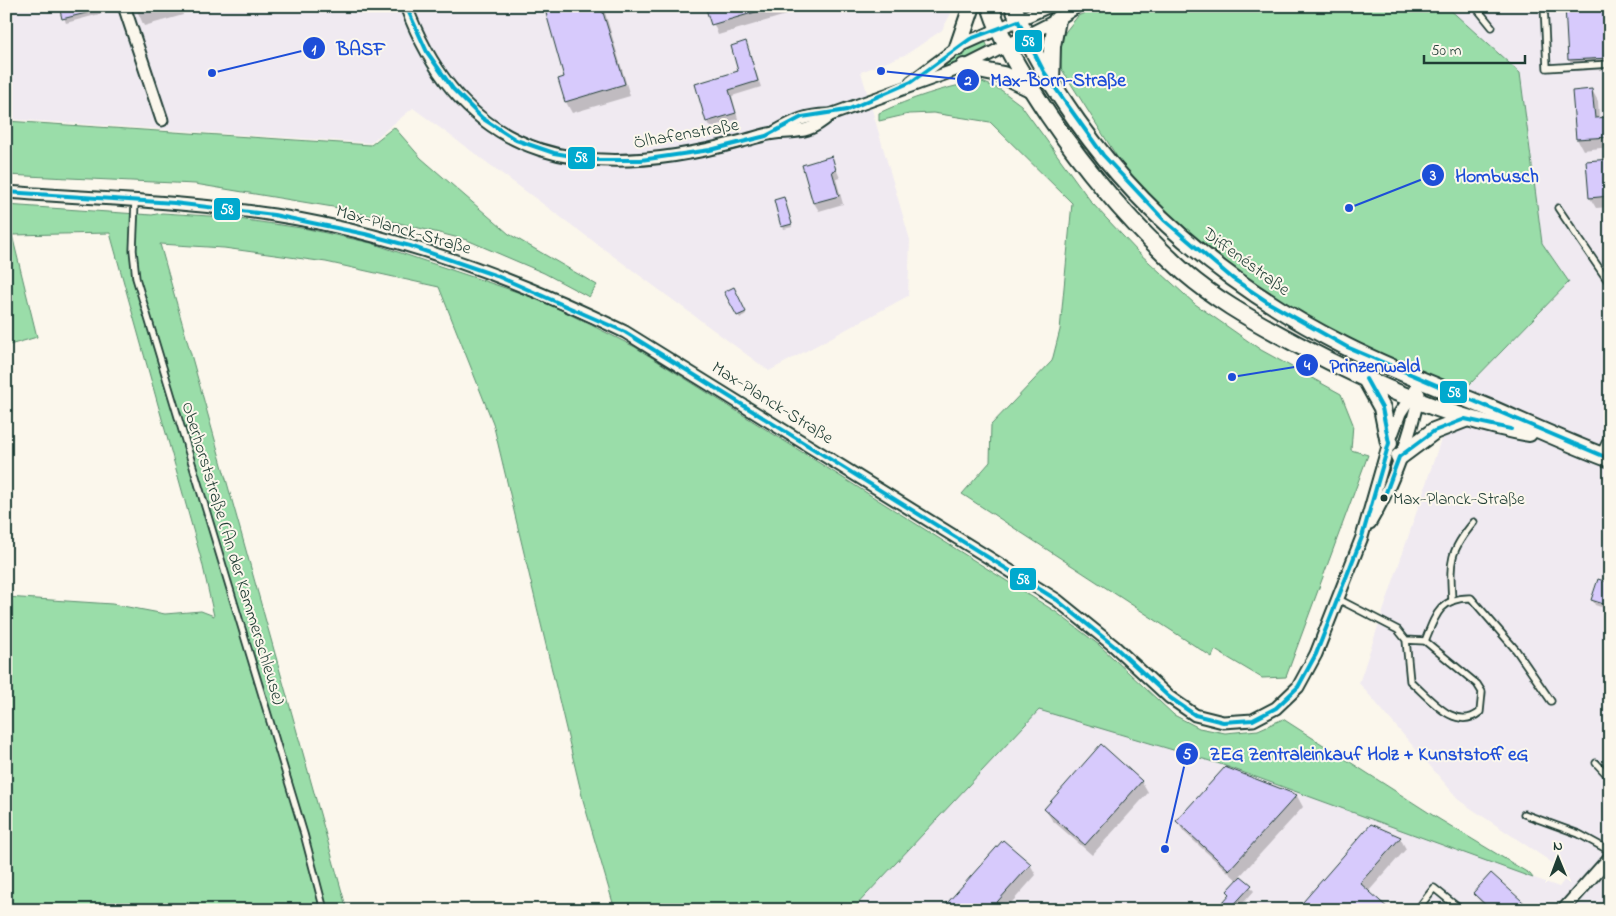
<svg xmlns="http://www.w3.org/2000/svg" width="1616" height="916" font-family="'Indie Flower',sans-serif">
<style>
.built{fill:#f0eaf1}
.green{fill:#9adda9;stroke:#5c8d6e}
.shadow{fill:#0003}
.building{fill:#d7cafc;stroke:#1f3d34}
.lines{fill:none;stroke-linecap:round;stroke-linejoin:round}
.service-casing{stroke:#1f3d34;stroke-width:9}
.minor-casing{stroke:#1f3d34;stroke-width:15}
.secondary-casing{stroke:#1f3d34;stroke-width:20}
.service{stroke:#fbf7ec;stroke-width:5.5}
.minor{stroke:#fbf7ec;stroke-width:11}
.secondary{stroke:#fbf7ec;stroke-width:16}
.bus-1-casing{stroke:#fbf7ec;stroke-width:8}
.bus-1{stroke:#00a9ce;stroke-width:4}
.bus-dot{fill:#1f3d34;stroke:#fbf7ec;stroke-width:2}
.labels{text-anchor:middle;stroke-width:4;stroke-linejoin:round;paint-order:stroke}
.bus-label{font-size:17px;fill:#1f3d34;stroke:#fbf7ec;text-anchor:start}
.street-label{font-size:18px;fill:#1f3d34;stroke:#fbf7ec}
.leader{fill:none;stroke:#1d4ed8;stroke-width:2}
.callout-dot{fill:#1d4ed8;stroke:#fbf7ec;stroke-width:2}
.mark-label{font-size:15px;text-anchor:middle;font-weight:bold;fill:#fff}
.callout-label{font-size:19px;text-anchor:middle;font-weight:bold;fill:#1d4ed8;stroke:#fbf7ec;stroke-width:4;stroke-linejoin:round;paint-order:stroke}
.line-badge{stroke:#fbf7ec;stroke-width:2}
.badge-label{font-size:14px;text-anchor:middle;font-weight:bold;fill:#fff}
</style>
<rect width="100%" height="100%" fill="#fbf7ec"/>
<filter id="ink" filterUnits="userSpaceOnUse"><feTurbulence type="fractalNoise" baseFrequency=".02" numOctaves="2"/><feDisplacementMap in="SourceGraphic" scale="10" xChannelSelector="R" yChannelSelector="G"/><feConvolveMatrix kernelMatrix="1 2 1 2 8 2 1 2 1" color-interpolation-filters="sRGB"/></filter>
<g filter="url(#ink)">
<g class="built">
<polygon points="6,6 955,6 942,30 907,54 861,72 910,240 908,296 769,371 413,108 370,143 6,119"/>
<polygon points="1446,6 1610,6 1610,910 852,910 1039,709 1220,764 1559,887 1569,874 1460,801 1359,683 1440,442 1469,385 1569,282 1542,243 1520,73"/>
</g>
<g class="green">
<polygon points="1099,6 1446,6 1520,73 1542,243 1569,282 1469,385 1451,384 1375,351 1297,311 1246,280 1189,237 1131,179 1061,68 1060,42 1066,31 1078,16"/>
<polygon points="985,41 989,49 963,62 947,68 944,65 976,44"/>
<path d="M980,81L1001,90L1021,105L1092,203L1138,252L1195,304L1261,350L1341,394L1353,424L1351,450L1368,455L1286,677L1262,678L1215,650L1212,657L962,494L990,462L991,425L1052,361L1060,330L1072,203L990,122L933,113L909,114L879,121V113C911,98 945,87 980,81Z"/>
<polygon points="6,121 371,145 394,127 421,158 509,234 597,285 589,297 544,273 467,240 339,208 195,184 6,175"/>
<polygon points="6,205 152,215 162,213 225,217 308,229 371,243 541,300 635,347 1056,612 1099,645 1174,715 1199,728 1225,733 1258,730 1283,719 1434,816 1530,874 1533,878 1220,764 1039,710 852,910 615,910 583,800 493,423 439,287 326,262 224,248 160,244 347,910 6,910 6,597 112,604 165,614 201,611 214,616 202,562 110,233 12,235 37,337 6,346"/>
</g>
<g class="shadow">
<polygon points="60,6 106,6 107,12 66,23"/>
<polygon points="135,6 180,6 183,15 144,26"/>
<polygon points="546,6 603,6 630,96 572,113 566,102 566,77"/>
<polygon points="707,6 784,6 786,15 718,35"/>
<polygon points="1610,6 1610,69 1576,71 1569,60"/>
<polygon points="6,26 11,39 6,41"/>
<polygon points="746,43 761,87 732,96 738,119 711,127 707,121 740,72"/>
<polygon points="1592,90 1598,101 1599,119 1610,118 1610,147 1583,150 1577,139 1573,92"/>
<polygon points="831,157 840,178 836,179 843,204 819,211 814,203 803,166"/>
<polygon points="1610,160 1610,207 1596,208 1590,198"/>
<polygon points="775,201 785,201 792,227 784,229"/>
<polygon points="733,289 746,314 740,318 726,293"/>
<polygon points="1610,585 1610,610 1595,605 1592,599"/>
<polygon points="1225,769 1297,796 1303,807 1240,876 1254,891 1237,910 1218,910 1231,895 1238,881 1184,832 1177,821"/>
<polygon points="1141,781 1148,793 1092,855 1052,820 1045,809"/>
<polygon points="1400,838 1406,849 1368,892 1304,910"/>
<polygon points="1030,864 1036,875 1005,910 943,910"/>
<polygon points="1474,894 1529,910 1488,910"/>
<polygon points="1441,902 1450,910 1434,910"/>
</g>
<g class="building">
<polygon points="59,6 98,6 98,10 62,19"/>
<polygon points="544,6 601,6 625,84 565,102 558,79 564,77"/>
<polygon points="705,6 765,6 766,9 711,25"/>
<polygon points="1565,6 1610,6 1610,58 1568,60"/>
<polygon points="746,41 758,81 729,90 736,113 706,122 695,84 738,71 731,46"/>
<polygon points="1592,89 1595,118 1610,117 1610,137 1576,139 1572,91"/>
<polygon points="832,156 836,170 832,171 839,196 813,203 802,165"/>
<polygon points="1610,159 1610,196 1589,198 1586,161"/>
<polygon points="784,197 792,224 781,227 774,200"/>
<polygon points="734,287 746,312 737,316 724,292"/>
<polygon points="1598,579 1610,583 1610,606 1591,600"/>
<polygon points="1101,744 1142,781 1085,845 1044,809"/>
<polygon points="1225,767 1297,795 1229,870 1176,821"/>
<polygon points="1371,824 1401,837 1360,883 1390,910 1296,910"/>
<polygon points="1003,840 1031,864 990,910 941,910"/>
<polygon points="1491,873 1532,910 1491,910 1473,893"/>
<polygon points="1241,876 1252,885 1229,910 1216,910 1230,894 1227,891"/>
</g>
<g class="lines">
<defs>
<g id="service">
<polyline points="1475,6 1492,27"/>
<polyline points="1544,6 1547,68 1610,64"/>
<polyline points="135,202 133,250 136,278 304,834 324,910"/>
<polyline points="1558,208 1610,284"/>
<polyline points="1600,453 1610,433"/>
<path d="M1338,599L1398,630L1406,640L1410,681C1429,697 1455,733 1480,712L1482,692L1477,684L1425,641L1406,640"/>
<path d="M1452,601C1450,562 1448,553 1474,522"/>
<path d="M1425,641C1435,616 1440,597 1471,598L1516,650L1551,701"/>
<polyline points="1596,763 1610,778"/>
<polyline points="1524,814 1579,834 1610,851"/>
<polyline points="1417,910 1434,888 1461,910"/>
</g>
<g id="minor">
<polyline points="124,6 162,120"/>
<path d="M406,6C466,168 592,182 742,141C752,139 764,134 775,133C800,131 810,133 830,115"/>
<polyline points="911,82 958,47 1050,6"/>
<path d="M775,132C794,121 808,114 830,115L964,67L1057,20L1078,6"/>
<path d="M6,192C95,199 186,201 274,215C397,234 513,277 625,332L1057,600L1114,646L1169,697L1195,715L1223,722L1253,720L1276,708L1298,687L1316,654L1362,537L1389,443L1400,413L1422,380"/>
<path d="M1370,523C1393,484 1410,438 1419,394"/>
<polyline points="1563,910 1610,857"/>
</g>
<g id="secondary">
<path d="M990,6C1003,46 1026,81 1049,116C1088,173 1134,227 1185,273C1214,298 1247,317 1280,335C1358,378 1441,417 1529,433"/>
<path d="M1013,6C1029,48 1051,84 1077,121C1147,220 1238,292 1345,346C1392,370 1443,389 1492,409C1531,426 1570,444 1610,459"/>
<polyline points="958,47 972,6"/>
<polyline points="964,67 1003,75 1030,88"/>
<polyline points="1051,83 1052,46 1057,20"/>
<polyline points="1366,379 1382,408 1389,443"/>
<polyline points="1399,457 1434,431 1465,419"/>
</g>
</defs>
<use href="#service" class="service-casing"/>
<use href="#minor" class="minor-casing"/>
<use href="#secondary" class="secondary-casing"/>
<use href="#service" class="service"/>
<use href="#minor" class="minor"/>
<use href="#secondary" class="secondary"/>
<defs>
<g id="bus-1">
<polyline points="406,6 427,52 453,89 482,118 516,140 554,153 596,160 641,160 710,150 766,136 802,117 847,110 911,82 970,39 1018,21 1044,72 1103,155 1164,220 1232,278 1269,303 1347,347 1610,459"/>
<polyline points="6,192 174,203 274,215 365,234 410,246 497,276 625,332 1057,600 1114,646 1169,697 1195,715 1223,722 1253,720 1276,708 1298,687 1316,654 1362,537 1389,443 1382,408 1366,379"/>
<polyline points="1384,498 1399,457 1434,431 1465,419 1511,429"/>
</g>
</defs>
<use href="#bus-1" class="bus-1-casing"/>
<use href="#bus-1" class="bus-1"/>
</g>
</g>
<circle class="bus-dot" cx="1384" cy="498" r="4.5"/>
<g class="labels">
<g class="bus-label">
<text x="1393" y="504">Max-Planck-Straße</text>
</g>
<g class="street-label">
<text transform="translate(686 133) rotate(-10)" y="6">Ölhafenstraße</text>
<text transform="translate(404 229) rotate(16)" y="6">Max-Planck-Straße</text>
<text transform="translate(1247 261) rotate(36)" y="6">Diffenéstraße</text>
<text transform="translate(773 402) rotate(32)" y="6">Max-Planck-Straße</text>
<text transform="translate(234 553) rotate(73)" y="6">Oberhorststraße (An der Kammerschleuse)</text>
</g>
</g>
<path class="leader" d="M212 73L314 48M881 71L968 80M1349 208L1433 175M1232 377L1307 365M1165 849L1187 754"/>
<g class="callout-dot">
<circle cx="212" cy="73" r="5"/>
<circle cx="881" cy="71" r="5"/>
<circle cx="1349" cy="208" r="5"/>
<circle cx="1232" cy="377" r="5"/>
<circle cx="1165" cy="849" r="5"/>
<circle cx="314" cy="48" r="12"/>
<circle cx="968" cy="80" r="12"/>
<circle cx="1433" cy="175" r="12"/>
<circle cx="1307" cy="365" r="12"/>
<circle cx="1187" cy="754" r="12"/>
</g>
<g class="mark-label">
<text x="314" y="54">1</text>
<text x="968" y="85">2</text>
<text x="1433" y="180">3</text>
<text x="1307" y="370">4</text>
<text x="1187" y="759">5</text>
</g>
<g class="callout-label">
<text x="361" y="55">BASF</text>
<text x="1058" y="86">Max-Born-Straße</text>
<text x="1497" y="182">Hombusch</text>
<text x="1375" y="372">Prinzenwald</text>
<text x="1369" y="760">ZEG Zentraleinkauf Holz + Kunststoff eG</text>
</g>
<g class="line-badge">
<rect x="1014" y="29" width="29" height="24" rx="5" fill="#00a9ce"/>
<rect x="567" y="146" width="29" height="24" rx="5" fill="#00a9ce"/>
<rect x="213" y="197" width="28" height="24" rx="5" fill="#00a9ce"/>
<rect x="1439" y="380" width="29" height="24" rx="5" fill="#00a9ce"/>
<rect x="1009" y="567" width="28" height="24" rx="5" fill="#00a9ce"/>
</g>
<g class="badge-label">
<text x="1028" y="46">58</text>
<text x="581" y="162">58</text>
<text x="227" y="214">58</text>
<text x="1454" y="397">58</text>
<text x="1023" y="584">58</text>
</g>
<rect width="1616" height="916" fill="none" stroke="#fbf7ec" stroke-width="25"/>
<rect x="12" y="12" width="1591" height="891" fill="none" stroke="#1f3d34" stroke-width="2" filter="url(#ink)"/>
<g transform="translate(1558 858) rotate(359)" stroke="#fbf7ec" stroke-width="4" paint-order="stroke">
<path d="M0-4L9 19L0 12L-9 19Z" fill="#1f3d34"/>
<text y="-8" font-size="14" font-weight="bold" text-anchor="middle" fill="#1f3d34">N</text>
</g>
<path d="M1424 55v8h101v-8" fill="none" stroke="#1f3d34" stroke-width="2.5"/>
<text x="1431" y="55" font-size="15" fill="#1f3d34" stroke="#fbf7ec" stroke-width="4" paint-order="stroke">50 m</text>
</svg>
